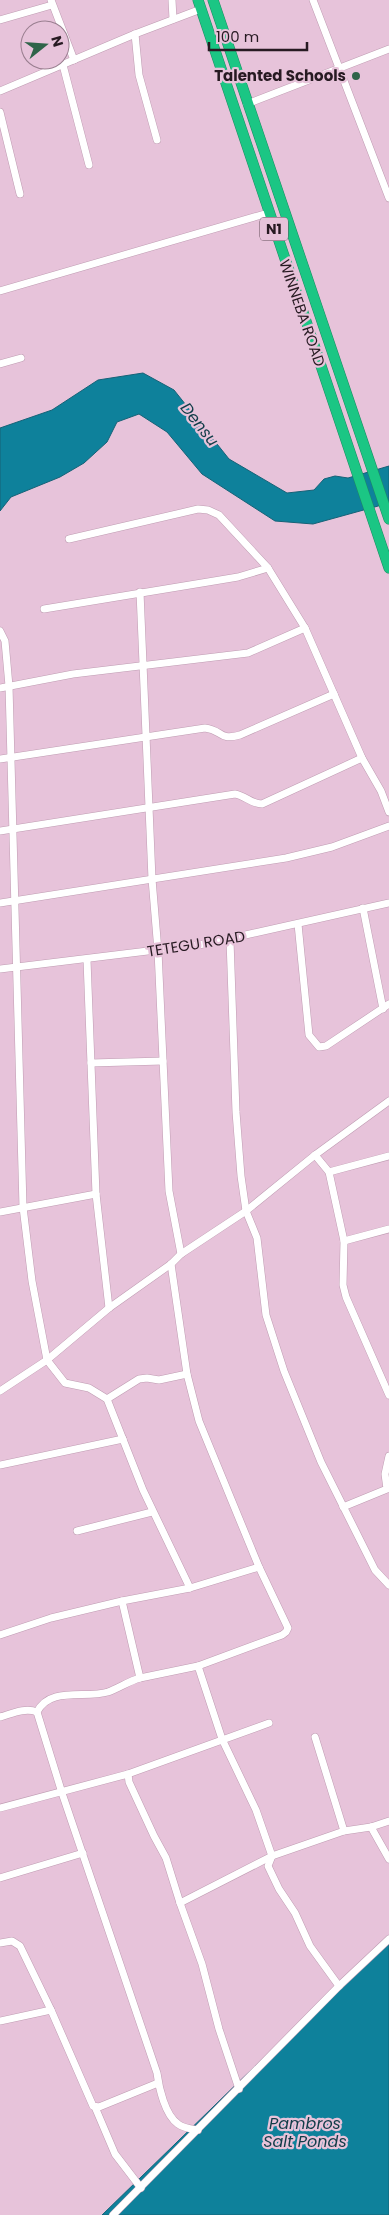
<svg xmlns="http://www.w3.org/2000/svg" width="389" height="2215" font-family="Poppins,sans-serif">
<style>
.water{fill:#0e819b;stroke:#166277}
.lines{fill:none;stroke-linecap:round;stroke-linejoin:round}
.minor-casing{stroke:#bf9cb2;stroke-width:8}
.highway-casing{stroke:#1f8a62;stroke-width:11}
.minor{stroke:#fff;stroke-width:7}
.highway{stroke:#1bc684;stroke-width:10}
.poi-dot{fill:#2f6449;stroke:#e7c3da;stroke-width:2}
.labels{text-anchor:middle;stroke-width:4.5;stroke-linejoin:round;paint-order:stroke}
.shield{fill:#e7c3da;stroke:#614d59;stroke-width:1}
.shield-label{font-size:14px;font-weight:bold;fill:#271a22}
.poi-label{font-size:15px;font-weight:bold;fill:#271a22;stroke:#e7c3da;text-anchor:end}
.street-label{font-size:15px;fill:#271a22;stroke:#e7c3da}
.water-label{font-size:16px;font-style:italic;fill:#103c48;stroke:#e7c3da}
</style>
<rect width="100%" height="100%" fill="#e7c3da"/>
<g class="water">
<polygon points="143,373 174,390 229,459 287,493 314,490 324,479 335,476 348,478 389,466 389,503 313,524 275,521 202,474 167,432 139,414 117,422 107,442 84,463 60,477 11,497 0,511 0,428 52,410 98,380"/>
<polygon points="389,1936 389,2215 102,2215 360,1964"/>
</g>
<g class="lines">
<defs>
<g id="minor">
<polyline points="51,0 74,60"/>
<polyline points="172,0 173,19"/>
<polyline points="313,0 389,198"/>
<polyline points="0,20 52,5"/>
<polyline points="135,34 139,75 157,140"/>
<polyline points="63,65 89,165"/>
<polyline points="0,91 135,34 201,9"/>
<polyline points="247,104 389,49"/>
<polyline points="0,112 20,194"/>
<polyline points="0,291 268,213"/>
<polyline points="0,364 21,358"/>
<polyline points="69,539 198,509 208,510 219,515 268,568 305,628 362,758 381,791 389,812"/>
<polyline points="140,592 152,879 158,951 169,1191 181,1254"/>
<polyline points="44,609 208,582 238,577 268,568"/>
<polyline points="0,631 5,641 9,686 23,1207 32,1281 47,1360 65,1383 89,1388 107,1399 143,1490 190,1588"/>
<polyline points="0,688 73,674 248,653 305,628"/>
<path d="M0,759L205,728C223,730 218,741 240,735L334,694"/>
<path d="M0,831L235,794C246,796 251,804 262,804L362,758"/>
<polyline points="0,903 286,858 332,847 389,826"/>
<polyline points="363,908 383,1009"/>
<polyline points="298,924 309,1035 319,1047 326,1046 389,1004"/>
<polyline points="230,940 236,1112 241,1176 246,1211 257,1238 266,1315 284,1371 321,1462 375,1570 389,1585"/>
<polyline points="87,960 96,1194 109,1308"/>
<polyline points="0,969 205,944 389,903"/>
<polyline points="91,1063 163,1061"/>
<polyline points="315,1155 329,1172 344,1241 343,1285 346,1297 389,1395"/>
<polyline points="329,1172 389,1156"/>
<polyline points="0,1212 96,1194"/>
<polyline points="344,1241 389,1229"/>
<polyline points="171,1264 187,1374 199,1421 259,1567 288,1628 286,1632 282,1635 198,1666"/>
<polyline points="0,1391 47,1360 109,1308 171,1264 181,1254 246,1211 315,1155 389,1101"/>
<polyline points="107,1399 139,1379 147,1378 159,1380 187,1374"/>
<polyline points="0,1465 123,1439"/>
<polyline points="343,1507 387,1489 385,1474 389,1456"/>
<polyline points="77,1531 152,1512"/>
<path d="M122,1601L140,1678C129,1681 119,1688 108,1692C85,1699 50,1686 37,1712L62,1793L157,2073C159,2088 165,2115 178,2124C183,2128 192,2129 198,2130"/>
<polyline points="0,1635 51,1618 122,1601 190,1588 259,1567"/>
<polyline points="140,1678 198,1666 222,1739 256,1810 272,1856 268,1866 279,1889 295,1913 310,1946 339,1986"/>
<path d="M0,1717C11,1714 25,1707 37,1712"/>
<polyline points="315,1737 344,1831"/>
<polyline points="128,1774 129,1782 154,1836 166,1858 180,1903 202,1964 219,2029 239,2089"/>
<polyline points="0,1808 128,1774 269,1723"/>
<polyline points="371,1827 389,1859"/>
<polyline points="0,1878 83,1853"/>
<polyline points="180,1903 272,1856 344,1831 371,1827 389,1821"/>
<polyline points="0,1943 12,1941 20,1946 51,2010 93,2106 99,2107 158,2083"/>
<polyline points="0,2021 51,2010"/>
<polyline points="95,2107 115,2154 141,2188"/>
<polyline points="113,2215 339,1986 389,1939"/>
</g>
<g id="highway">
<polyline points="198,0 389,568"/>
<polyline points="213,0 389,519"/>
</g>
</defs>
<use href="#minor" class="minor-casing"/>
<use href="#highway" class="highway-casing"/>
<use href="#minor" class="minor"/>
<use href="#highway" class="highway"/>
</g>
<circle class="poi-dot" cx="356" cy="76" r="5"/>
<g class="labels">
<rect class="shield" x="260" y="217.5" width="28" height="23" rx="4"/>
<g class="shield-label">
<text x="274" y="234">N1</text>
</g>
<g class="poi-label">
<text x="346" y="81">Talented Schools</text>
</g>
<g class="street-label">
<text transform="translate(302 313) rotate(71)" y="5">WINNEBA ROAD</text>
<text transform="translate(196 944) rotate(-9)" y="5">TETEGU ROAD</text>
</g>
<g class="water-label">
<text transform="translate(200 424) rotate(52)" y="6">Densu</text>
<text x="305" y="2129">Pambros<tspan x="305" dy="18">Salt Ponds</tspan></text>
</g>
</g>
<g transform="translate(45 45) rotate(73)"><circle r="24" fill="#e7c3da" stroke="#9a7f90"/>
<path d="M0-4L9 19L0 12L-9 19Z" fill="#2f6449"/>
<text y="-8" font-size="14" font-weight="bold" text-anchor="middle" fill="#271a22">N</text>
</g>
<path d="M209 42v8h98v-8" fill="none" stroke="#271a22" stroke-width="2.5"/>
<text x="216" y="42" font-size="15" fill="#271a22" stroke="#e7c3da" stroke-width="4" paint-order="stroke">100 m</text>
</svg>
